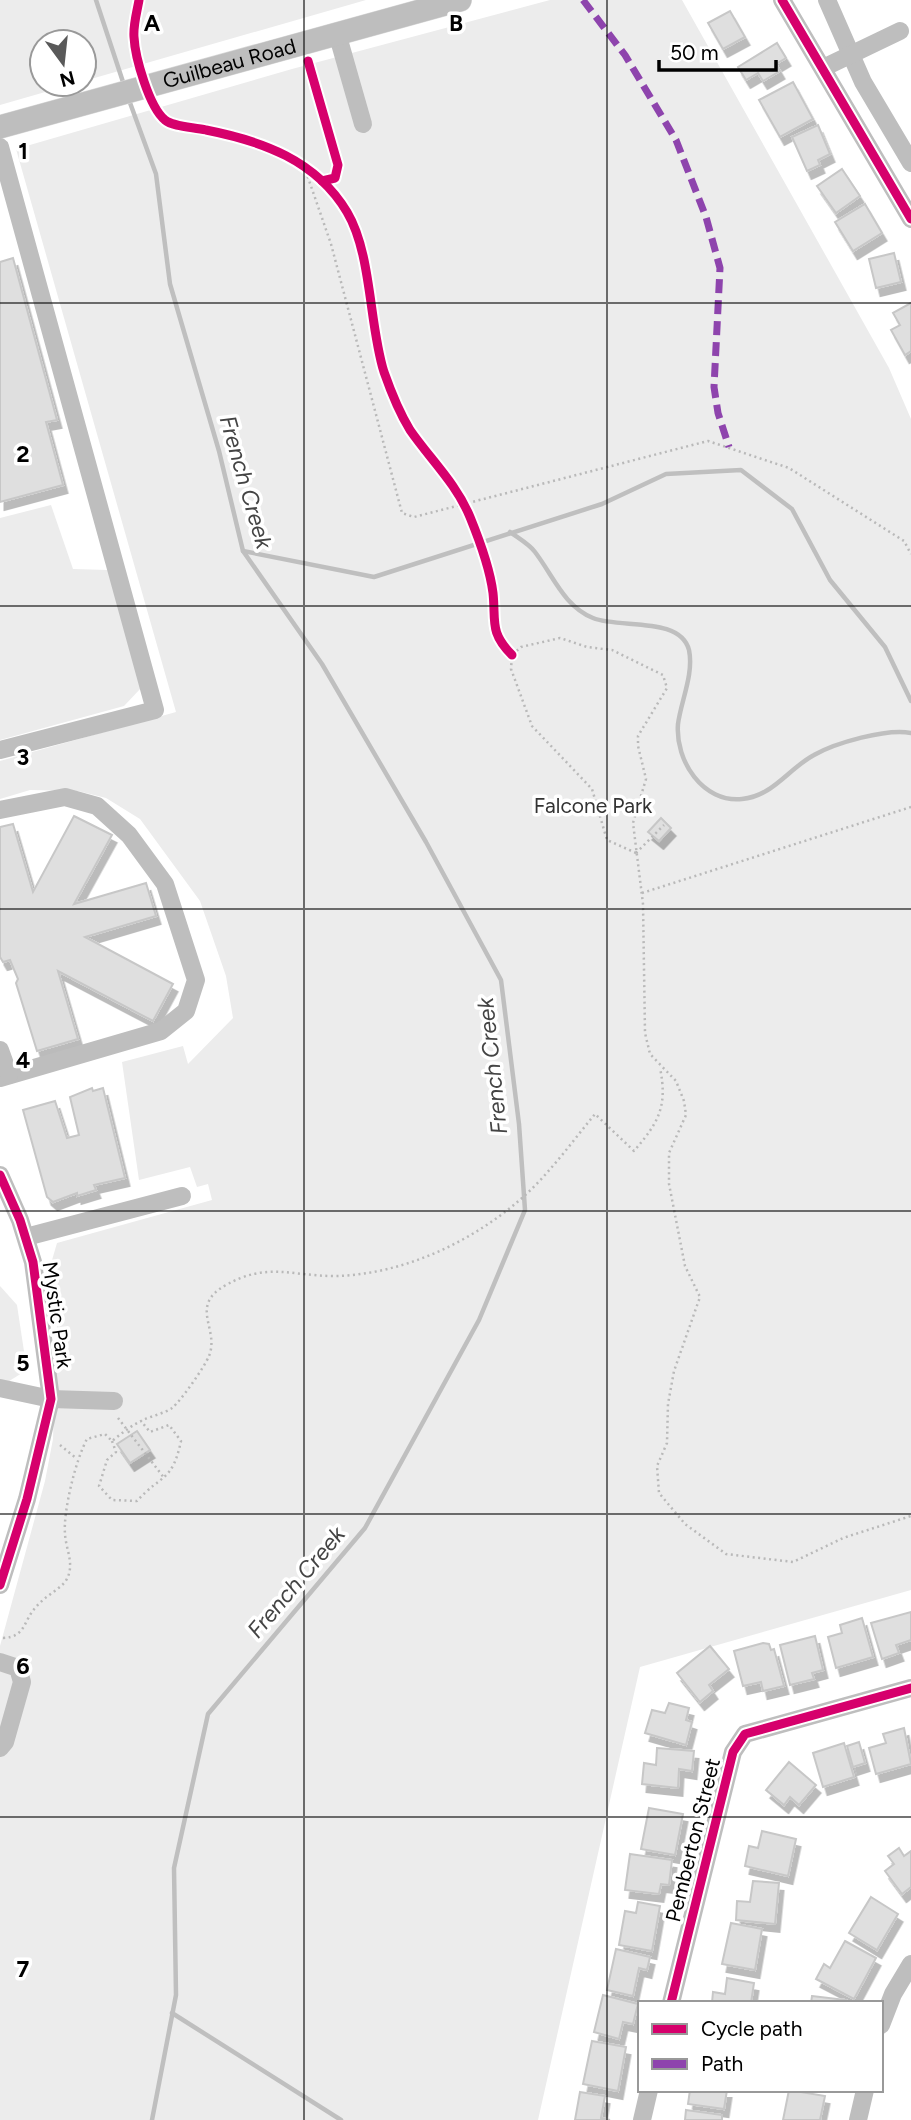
<svg xmlns="http://www.w3.org/2000/svg" width="911" height="2120" font-family="Figtree,sans-serif">
<style>
.green{fill:#ececec}
.lines{fill:none;stroke-linecap:round;stroke-linejoin:round}
.stream{stroke:#bfbfbf;stroke-width:4.5}
.building{fill:#dfdfdf;stroke:#c7c7c7;stroke-width:2;filter:url(#shadow)}
.major-casing{stroke:#dbdbdb;stroke-width:24}
.path{stroke:#b9b9b9;stroke-width:2.5;stroke-dasharray:2 3.5;stroke-linecap:butt}
.minor{stroke:#bebebe;stroke-width:18}
.major{stroke:#bebebe;stroke-width:23}
.quiet{stroke:#8e44ad;stroke-width:7;stroke-dasharray:14 7;stroke-linecap:butt}
.cycleway-casing{stroke:#fff;stroke-width:13}
.cycleway{stroke:#d6006c;stroke-width:9}
.grid{fill:none;stroke:#000;stroke-width:2;stroke-opacity:0.55}
.labels{text-anchor:middle;stroke-width:7;stroke-linejoin:round;paint-order:stroke}
.street-label{font-size:21px;fill:#000;stroke:#fff}
.park-label{font-size:21px;fill:#333;stroke:#fff}
.water-label{font-size:23px;font-style:italic;fill:#444;stroke:#fff}
.grid-label{font-size:23px;text-anchor:middle;font-weight:bold;fill:#000;stroke:#fff;stroke-width:7;stroke-linejoin:round;paint-order:stroke}
</style>
<defs>
<filter id="shadow"><feDropShadow dx="4.5" dy="8" stdDeviation="0" flood-color="#0004"/></filter>
</defs>
<rect width="100%" height="100%" fill="#fff"/>
<g class="green">
<polygon points="0,0 366,0 84,81 84,42 42,42 42,84 73,84 0,105"/>
<polygon points="550,0 682,0 889,368 911,419 911,1590 640,1667 538,2120 0,2120 0,1646 45,1481 53,1439 57,1325 50,1267 57,1243 212,1200 208,1184 197,1187 190,1167 139,1180 122,1062 183,1046 188,1064 233,1018 226,976 200,901 140,819 106,798 78,791 30,790 0,799 0,761 176,712 16,149 292,69"/>
<polygon points="51,505 73,569 108,570 141,688 124,706 0,740 0,518"/>
<polygon points="0,1286 17,1305 25,1358 22,1373 6,1383 0,1382"/>
</g>
<g class="lines">
<g class="stream">
<polyline points="96,0 124,85"/>
<polyline points="129,100 156,174 170,284 219,451 243,551 322,664 426,842 501,980 519,1124 525,1210 479,1320 365,1528 208,1714 174,1868 176,1995 152,2120"/>
<path d="M510,532C518,538 529,544 535,552C554,577 564,606 593,618C620,629 680,616 689,650C694,674 681,701 678,724C675,761 703,803 742,799C773,796 788,769 814,755C835,743 887,728 911,733"/>
<polyline points="243,551 374,577 602,504 666,474 741,470 792,509 830,580 885,647 911,701"/>
<polyline points="172,2013 341,2120"/>
</g>
</g>
<g class="building">
<polygon points="730,11 745,37 723,49 708,23"/>
<polygon points="777,43 786,58 776,64 780,71 763,81 758,73 746,80 738,67"/>
<polygon points="793,82 813,119 780,137 759,100"/>
<polygon points="818,125 830,154 818,160 820,165 807,171 792,137"/>
<polygon points="842,169 860,196 836,213 817,186"/>
<polygon points="865,204 882,233 853,251 835,222"/>
<polygon points="894,253 901,282 876,288 869,259"/>
<polygon points="13,258 57,420 46,422 63,485 0,502 0,262"/>
<polygon points="911,303 911,351 905,355 891,330 900,325 893,313"/>
<polygon points="74,816 112,835 74,904 146,883 156,916 85,937 173,984 153,1021 58,971 78,1039 37,1051 16,983 18,979 10,960 3,962 0,957 0,827 13,824 33,892"/>
<polygon points="661,818 671,828 659,841 648,832"/>
<polygon points="92,1088 93,1091 103,1088 125,1178 94,1185 96,1190 77,1196 77,1193 53,1202 47,1197 23,1110 55,1101 67,1138 79,1135 70,1097"/>
<polygon points="137,1431 150,1450 130,1463 117,1444"/>
<polygon points="911,1612 911,1640 896,1645 899,1653 882,1659 871,1623"/>
<polygon points="862,1618 873,1657 836,1668 828,1637 842,1633 840,1625"/>
<polygon points="815,1636 823,1670 812,1673 814,1679 790,1685 780,1645"/>
<polygon points="763,1643 769,1644 771,1650 774,1649 784,1686 763,1691 761,1682 743,1686 734,1651"/>
<polygon points="710,1646 729,1669 709,1685 713,1691 700,1702 677,1673"/>
<polygon points="669,1703 689,1708 686,1720 692,1722 686,1745 645,1733 652,1710 665,1713"/>
<polygon points="904,1728 911,1764 876,1774 869,1748 886,1743 883,1734"/>
<polygon points="859,1742 865,1763 853,1767 847,1746"/>
<polygon points="844,1743 854,1777 823,1787 813,1753"/>
<polygon points="657,1748 694,1751 692,1771 679,1769 678,1788 642,1784 644,1763 656,1765"/>
<polygon points="789,1762 816,1785 799,1805 790,1797 784,1805 766,1790"/>
<polygon points="649,1808 683,1814 675,1855 641,1849"/>
<polygon points="762,1831 796,1839 788,1876 745,1866 749,1846 758,1848"/>
<polygon points="899,1848 904,1856 911,1851 911,1887 902,1894 885,1871 894,1864 888,1856"/>
<polygon points="630,1854 672,1860 669,1885 661,1884 659,1894 625,1890"/>
<polygon points="753,1881 779,1883 775,1924 736,1920 737,1901 750,1902"/>
<polygon points="871,1897 898,1914 877,1950 849,1933"/>
<polygon points="638,1902 660,1906 652,1951 619,1945 625,1911 636,1913"/>
<polygon points="731,1923 762,1929 755,1970 722,1964"/>
<polygon points="845,1941 876,1958 854,1999 816,1979 824,1964 830,1968"/>
<polygon points="616,1949 650,1957 647,1970 639,1968 633,1996 607,1990"/>
<polygon points="727,1978 754,1983 751,2003 712,2003 713,1992 725,1994"/>
<polygon points="603,1995 638,2004 633,2024 623,2022 619,2039 594,2032"/>
<polygon points="812,1996 846,2000 845,2003 811,2003"/>
<polygon points="592,2041 626,2047 618,2091 583,2084"/>
<polygon points="690,2090 727,2090 724,2109 688,2104"/>
<polygon points="789,2090 825,2096 820,2120 783,2120"/>
<polygon points="580,2092 605,2096 601,2118 610,2120 575,2120"/>
<polygon points="686,2110 722,2115 722,2120 685,2120"/>
</g>
<g class="lines">
<defs>
<g id="major">
<path id="s1" d="M0,127L460,0"/>
</g>
</defs>
<use href="#major" class="major-casing"/>
<g class="path">
<polyline points="304,166 331,244 402,513 414,517 708,441 789,468 904,541 911,554"/>
<polyline points="636,853 607,840 592,789 532,726 511,669 512,655 521,647 560,638 587,647 612,650 663,675 667,688 638,736 638,746 646,779 633,823 643,904 645,1033 650,1054 676,1081 684,1101 686,1115 669,1153 669,1184 685,1266 700,1297 674,1371 668,1404 667,1443 657,1466 659,1493 685,1524 726,1554 793,1562 843,1538 911,1516"/>
<polyline points="636,853 664,825"/>
<polyline points="642,893 911,807"/>
<polyline points="118,1418 165,1479"/>
<path d="M112,1441L116,1452L107,1460L99,1486L112,1500L137,1501C161,1474 172,1483 181,1441L169,1425L150,1432L141,1421"/>
<polyline points="60,1445 76,1458"/>
<path d="M3,1638C26,1637 23,1621 36,1607C44,1597 57,1591 65,1582C76,1566 66,1551 65,1534C63,1511 76,1459 87,1439L105,1434L112,1441C122,1433 132,1425 143,1420C152,1416 165,1413 172,1408C181,1401 205,1366 209,1356C220,1329 188,1306 226,1285C267,1262 291,1276 334,1276C402,1275 472,1242 522,1198C549,1174 572,1142 595,1114L634,1151C658,1123 668,1107 660,1068"/>
</g>
<g class="minor">
<polyline points="782,0 911,219"/>
<polyline points="827,0 863,82 911,163"/>
<polyline points="337,33 363,124"/>
<polyline points="823,68 900,31"/>
<polyline points="0,147 155,710 0,750"/>
<polyline points="0,810 65,797 97,806 129,835 165,884 196,980 186,1011 161,1031 0,1078"/>
<polyline points="0,1050 9,1075"/>
<polyline points="0,1175 20,1220 33,1262 51,1399 27,1499 0,1585"/>
<polyline points="26,1237 182,1196"/>
<polyline points="0,1388 51,1399 114,1401"/>
<polyline points="0,1662 18,1668 22,1682 5,1742 0,1748"/>
<polyline points="671,2003 733,1752 745,1734 911,1688"/>
<polyline points="881,2025 893,1994 911,1964"/>
<polyline points="642,2120 649,2090"/>
<polyline points="858,2120 865,2090"/>
</g>
<use href="#major" class="major"/>
<polyline class="quiet" points="583,0 625,55 676,140 706,217 720,268 714,387 718,413 729,447"/>
<defs>
<g id="cycleway">
<path d="M139,0C137,12 133,25 134,37C135,57 149,107 165,120C173,127 194,127 206,130C262,141 316,160 347,212C372,254 369,325 384,372C391,392 399,412 410,430C430,459 456,483 470,517C479,539 490,569 493,593C496,621 489,632 512,655"/>
<polyline points="782,0 911,219"/>
<polyline points="308,61 338,165 335,178 322,181"/>
<polyline points="0,1175 20,1220 33,1262 51,1399 27,1499 0,1585"/>
<polyline points="671,2003 733,1752 745,1734 911,1688"/>
</g>
</defs>
<use href="#cycleway" class="cycleway-casing"/>
<use href="#cycleway" class="cycleway"/>
</g>
<path class="grid" d="M304,0V2120M607,0V2120M0,303H911M0,606H911M0,909H911M0,1211H911M0,1514H911M0,1817H911"/>
<g class="labels">
<g class="street-label">
<text dy="7" stroke="none"><textPath href="#s1" startOffset="238">Guilbeau Road</textPath></text>
<text transform="translate(57 1315) rotate(82)" y="7">Mystic Park</text>
<text transform="translate(693 1840) rotate(-76)" y="7">Pemberton Street</text>
</g>
<g class="park-label">
<text x="593" y="813">Falcone Park</text>
</g>
<g class="water-label">
<text transform="translate(246 482) rotate(74)" y="8">French Creek</text>
<text transform="translate(492 1066) rotate(-96)" y="8">French Creek</text>
<text transform="translate(296 1582) rotate(-50)" y="8">French Creek</text>
</g>
</g>
<g class="grid-label">
<text x="152" y="31">A</text>
<text x="456" y="31">B</text>
<text x="23" y="159">1</text>
<text x="23" y="462">2</text>
<text x="23" y="765">3</text>
<text x="23" y="1068">4</text>
<text x="23" y="1371">5</text>
<text x="23" y="1674">6</text>
<text x="23" y="1977">7</text>
</g>
<rect x="638" y="2001" width="245" height="91" fill="#ffffff" stroke="#999999" stroke-width="2"/>
<rect x="652" y="2024" width="35" height="10" fill="#d6006c" stroke="#999999" stroke-width="2"/>
<text x="701" y="2036" font-size="21" fill="#000000">Cycle path</text>
<rect x="652" y="2059" width="35" height="10" fill="#8e44ad" stroke="#999999" stroke-width="2"/>
<text x="701" y="2071" font-size="21" fill="#000000">Path</text>
<g transform="translate(63 63) rotate(165)"><circle r="33" fill="#ffffff" stroke="#999999" stroke-width="2"/>
<path d="M0-5L12 26L0 18L-12 26Z" fill="#595959"/>
<text y="-10" font-size="19" font-weight="bold" text-anchor="middle" fill="#000000">N</text>
</g>
<path d="M659 60v10h117v-10" fill="none" stroke="#000000" stroke-width="3.5"/>
<text x="670" y="60" font-size="21" fill="#000000" stroke="#ffffff" stroke-width="5" paint-order="stroke">50 m</text>
</svg>
